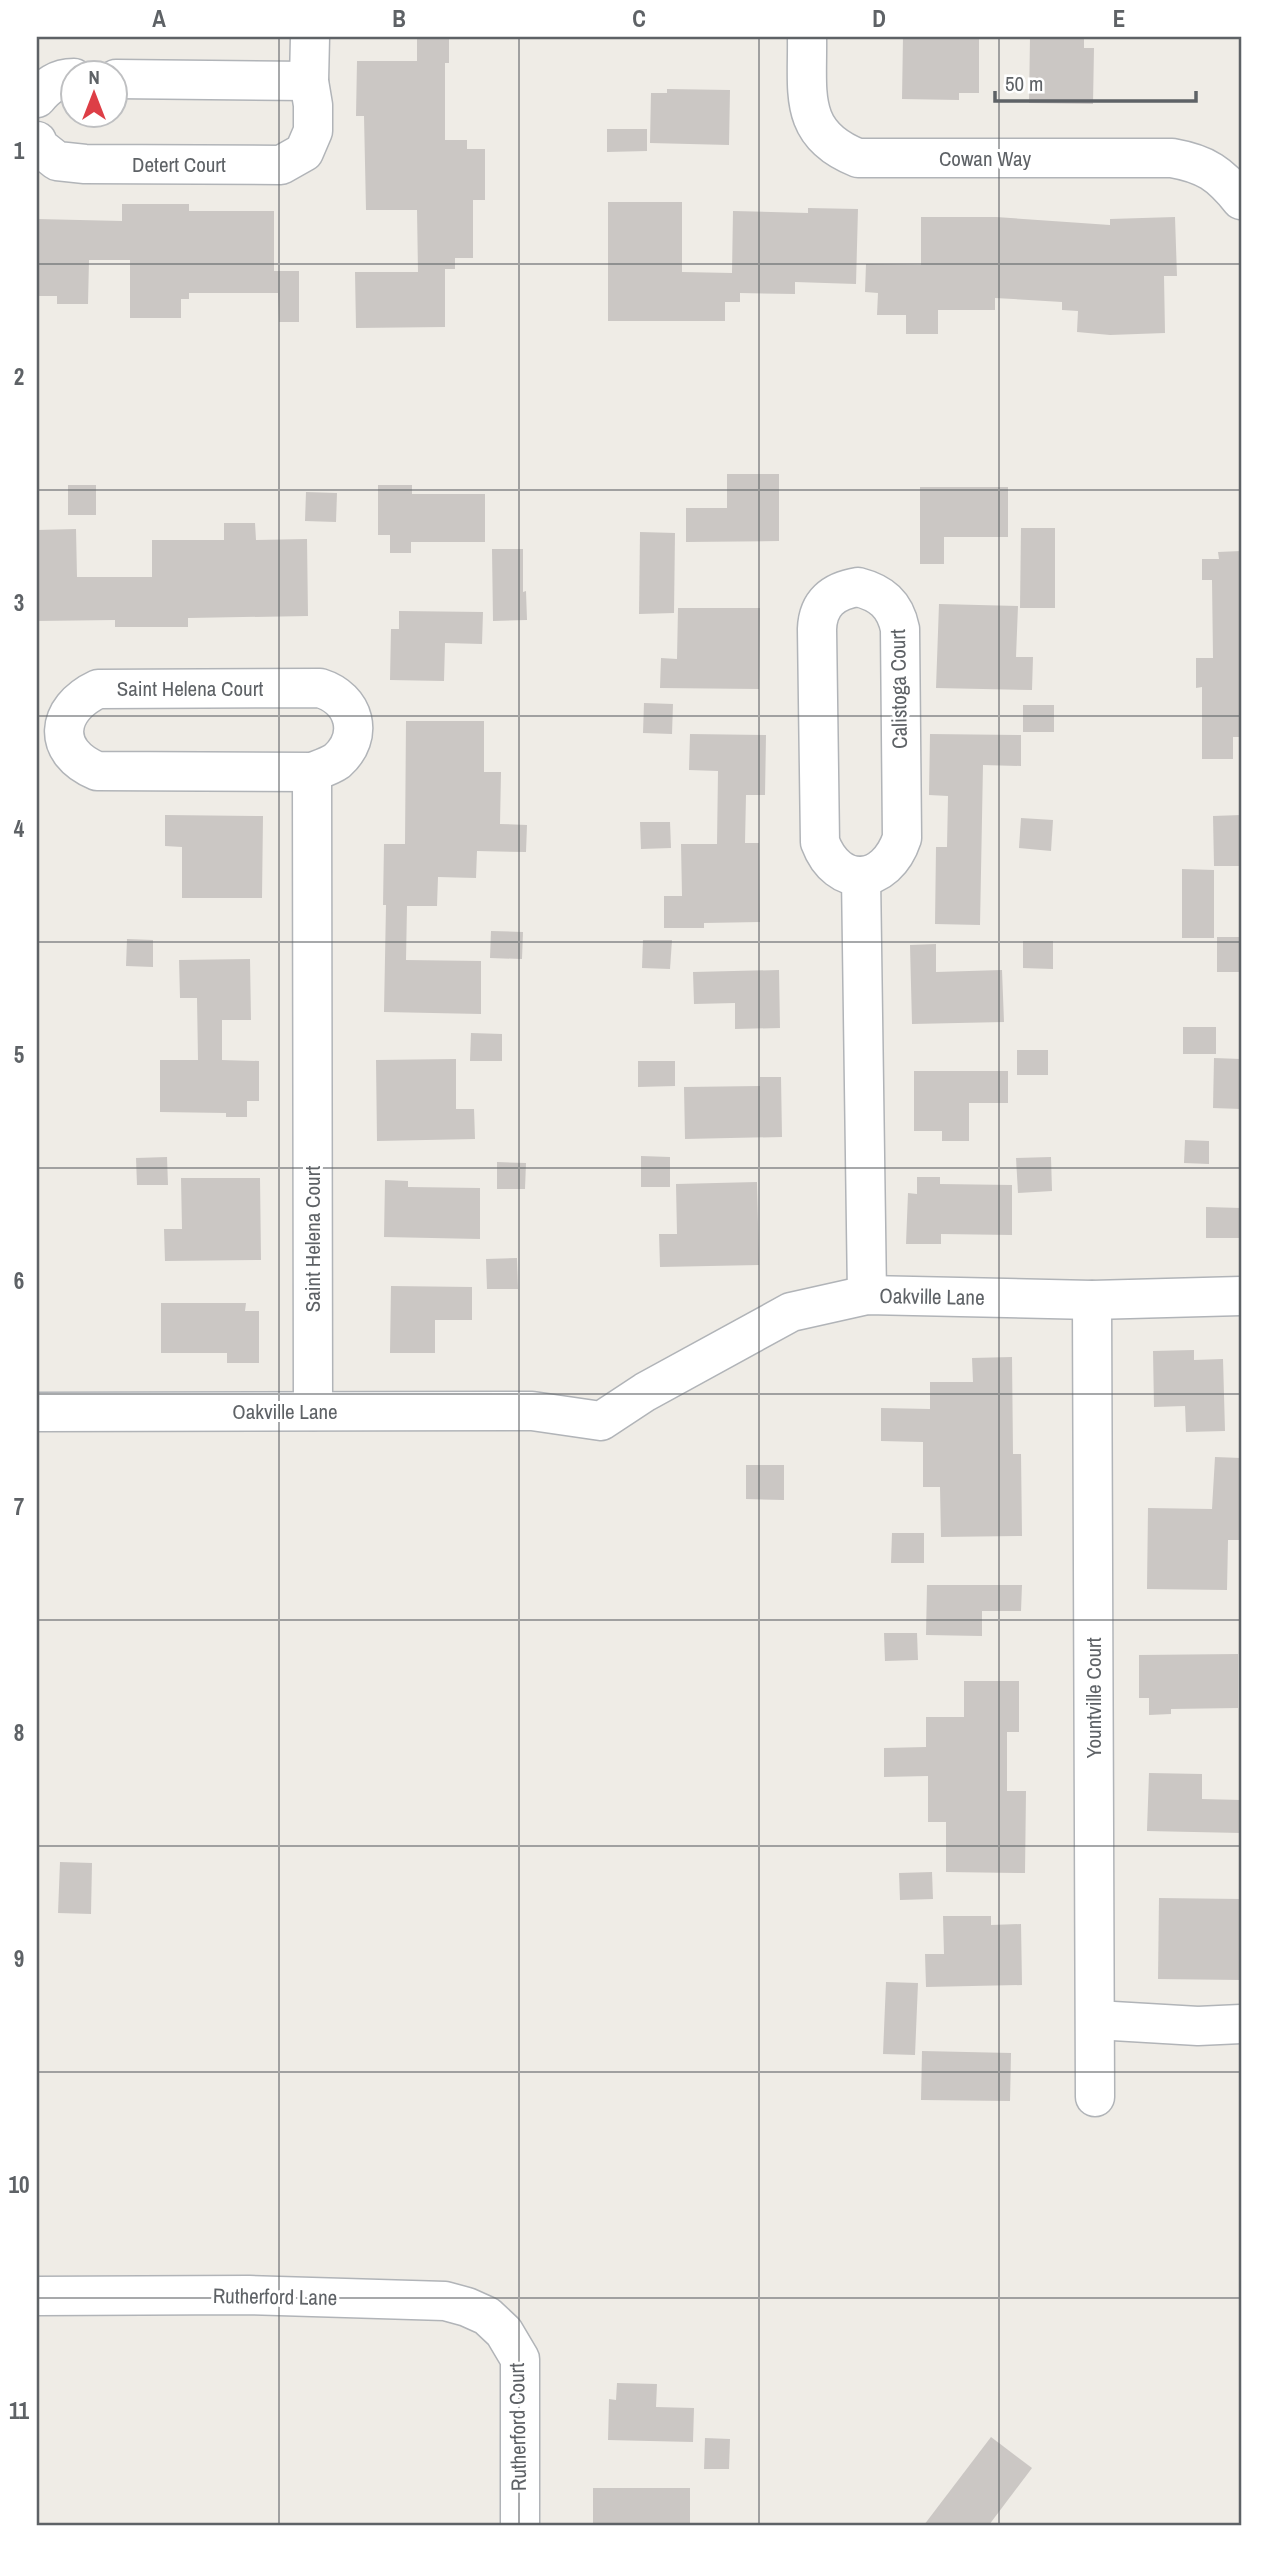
<svg xmlns="http://www.w3.org/2000/svg" width="1278" height="2562" font-family="'Archivo Narrow',sans-serif">
<style>
.building{fill:#cbc7c4}
.lines{fill:none;stroke-linecap:round;stroke-linejoin:round}
.minor-casing{stroke:#b1b4b8;stroke-width:41}
.minor{stroke:#fff;stroke-width:38}
.grid{fill:none;stroke:#5e6266;stroke-width:2;stroke-opacity:0.55}
.labels{text-anchor:middle;stroke-width:6;stroke-linejoin:round;paint-order:stroke}
.street-label{font-size:21px;fill:#5e6266;stroke:#fff}
.neatline{fill:none;stroke:#5e6266;stroke-width:2.5}
.grid-label{font-size:23px;text-anchor:middle;font-weight:bold;fill:#5e6266}
</style>
<rect width="100%" height="100%" fill="#efece6"/>
<g class="building">
<polygon points="417,37 449,37 449,63 445,63 445,140 467,140 467,149 485,149 485,200 473,200 473,258 455,258 455,269 445,269 445,327 356,328 355,272 418,272 417,210 366,210 364,116 356,116 357,61 417,61"/>
<polygon points="903,37 979,37 979,93 959,93 959,100 902,99"/>
<polygon points="1030,37 1084,37 1084,48 1094,48 1093,104 1029,103"/>
<polygon points="667,89 730,90 729,145 650,143 651,93 667,93"/>
<polygon points="607,129 647,129 647,151 607,152"/>
<polygon points="608,202 682,202 682,272 732,273 733,211 808,213 808,208 858,209 856,284 795,282 795,294 740,293 740,302 725,302 725,321 608,321"/>
<polygon points="122,204 189,204 189,211 274,211 274,271 299,271 299,322 279,322 278,293 189,293 189,299 181,299 181,318 130,318 130,260 89,260 88,304 57,304 57,296 37,296 37,219 122,221"/>
<polygon points="921,217 996,217 1110,225 1110,219 1175,217 1177,276 1164,276 1165,333 1110,335 1077,332 1078,311 1062,310 1062,302 995,298 995,310 938,310 938,334 906,334 906,315 877,315 878,293 865,292 866,264 921,265"/>
<polygon points="727,474 779,474 779,541 686,542 686,508 727,508"/>
<rect x="68" y="485" width="28" height="30"/>
<polygon points="378,485 412,485 412,494 485,494 485,542 411,542 411,553 390,553 390,535 378,535"/>
<polygon points="920,487 1008,487 1008,537 944,537 944,564 920,564"/>
<polygon points="306,492 337,493 336,522 305,521"/>
<polygon points="224,523 255,523 256,540 307,539 308,616 188,618 188,627 115,627 115,620 37,621 37,530 76,529 77,577 152,577 152,540 224,540"/>
<polygon points="1021,528 1055,528 1055,608 1020,608"/>
<polygon points="640,532 675,533 674,613 639,614"/>
<polygon points="492,549 523,549 523,592 526,591 527,620 493,621"/>
<polygon points="1241,551 1241,737 1233,737 1233,759 1202,759 1202,687 1196,688 1196,658 1213,658 1212,580 1202,580 1202,559 1219,559 1218,552"/>
<polygon points="939,604 1018,606 1016,657 1033,657 1032,690 936,688"/>
<polygon points="678,608 760,608 759,689 660,688 661,658 677,659"/>
<polygon points="399,611 483,612 482,644 445,643 444,681 390,680 391,629 399,629"/>
<polygon points="644,703 673,704 672,734 643,733"/>
<rect x="1023" y="705" width="31" height="27"/>
<polygon points="406,721 484,721 484,772 501,772 500,824 527,825 526,852 477,851 476,878 438,877 437,906 407,906 406,960 481,961 481,1014 384,1012 386,905 383,905 384,844 405,844"/>
<polygon points="690,734 766,735 765,795 746,795 745,843 759,843 760,922 704,923 704,928 664,928 664,896 682,896 681,844 717,844 718,771 689,770"/>
<polygon points="930,734 1021,735 1021,766 983,765 980,925 935,924 936,847 947,847 948,796 929,795"/>
<polygon points="165,815 263,816 262,898 182,898 182,847 165,846"/>
<polygon points="1241,815 1241,866 1214,866 1213,816"/>
<polygon points="1021,818 1053,820 1051,851 1019,848"/>
<polygon points="640,822 670,822 671,848 641,849"/>
<polygon points="1182,869 1214,870 1214,938 1182,938"/>
<polygon points="491,931 523,932 522,959 490,958"/>
<rect x="1217" y="937" width="24" height="35"/>
<polygon points="127,939 153,940 153,967 126,966"/>
<polygon points="643,940 672,940 670,969 642,968"/>
<polygon points="1023,941 1053,941 1053,969 1023,968"/>
<polygon points="936,944 936,972 1002,970 1004,1022 912,1024 910,945"/>
<polygon points="250,959 251,1020 222,1020 222,1060 259,1061 259,1101 247,1101 247,1117 226,1117 226,1113 160,1112 160,1060 198,1060 197,998 180,998 179,960"/>
<polygon points="779,970 780,1028 735,1029 735,1003 694,1004 693,972"/>
<rect x="1183" y="1027" width="33" height="27"/>
<polygon points="471,1033 502,1034 502,1061 470,1061"/>
<rect x="1017" y="1050" width="31" height="25"/>
<polygon points="1214,1058 1241,1059 1241,1109 1213,1108"/>
<polygon points="456,1059 456,1109 474,1109 475,1139 377,1141 376,1060"/>
<polygon points="638,1061 675,1061 675,1086 638,1087"/>
<polygon points="914,1071 1008,1071 1008,1103 969,1103 969,1141 942,1141 942,1131 914,1131"/>
<polygon points="760,1077 781,1077 782,1137 685,1139 684,1087 760,1086"/>
<polygon points="1185,1140 1209,1141 1209,1164 1184,1163"/>
<polygon points="641,1156 670,1157 670,1187 641,1187"/>
<polygon points="167,1157 168,1185 137,1185 136,1158"/>
<polygon points="1051,1157 1052,1191 1018,1193 1016,1158"/>
<polygon points="497,1162 526,1163 525,1189 497,1189"/>
<polygon points="917,1177 940,1177 940,1184 1012,1185 1012,1235 941,1234 941,1244 906,1244 908,1193 917,1194"/>
<polygon points="181,1178 260,1178 261,1260 165,1261 164,1229 182,1229"/>
<polygon points="385,1180 408,1181 408,1187 480,1188 480,1239 384,1237"/>
<polygon points="757,1182 759,1265 660,1267 659,1234 677,1234 676,1184"/>
<polygon points="1206,1207 1241,1208 1241,1238 1206,1238"/>
<polygon points="517,1258 518,1289 487,1289 486,1259"/>
<polygon points="391,1286 472,1287 472,1320 435,1320 435,1353 390,1353"/>
<polygon points="161,1303 246,1303 245,1311 259,1311 259,1363 227,1363 227,1353 161,1353"/>
<polygon points="1194,1350 1194,1360 1223,1359 1225,1431 1186,1432 1185,1406 1154,1407 1153,1351"/>
<polygon points="1012,1357 1013,1454 1021,1454 1022,1536 941,1537 940,1487 923,1487 923,1442 881,1441 881,1408 930,1409 930,1382 973,1382 972,1358"/>
<polygon points="1215,1457 1241,1458 1241,1540 1228,1540 1227,1590 1147,1589 1148,1508 1212,1509"/>
<polygon points="746,1465 784,1465 784,1500 746,1499"/>
<polygon points="892,1533 924,1533 924,1563 891,1563"/>
<polygon points="927,1585 1022,1585 1021,1611 982,1611 982,1636 926,1635"/>
<polygon points="884,1633 917,1633 918,1660 885,1661"/>
<polygon points="1238,1654 1238,1708 1171,1709 1171,1714 1149,1715 1149,1698 1139,1698 1139,1655"/>
<polygon points="964,1681 1019,1681 1019,1732 1007,1732 1007,1791 1026,1791 1025,1873 946,1872 946,1822 928,1822 928,1776 884,1777 884,1748 926,1747 926,1717 964,1717"/>
<polygon points="1149,1773 1202,1774 1202,1799 1241,1800 1241,1833 1147,1831"/>
<polygon points="60,1862 92,1863 91,1914 58,1913"/>
<polygon points="932,1872 933,1899 900,1900 899,1873"/>
<polygon points="1159,1898 1241,1899 1241,1980 1158,1979"/>
<polygon points="943,1916 991,1916 991,1925 1021,1924 1022,1985 926,1987 925,1954 944,1954"/>
<polygon points="886,1982 918,1983 915,2055 883,2054"/>
<polygon points="922,2051 1011,2053 1010,2101 921,2100"/>
<polygon points="617,2383 657,2384 656,2407 694,2408 693,2442 608,2440 609,2399 616,2400"/>
<polygon points="991,2437 1032,2468 989,2525 924,2525"/>
<polygon points="705,2438 730,2439 729,2469 704,2469"/>
<rect x="593" y="2488" width="97" height="37"/>
</g>
<g class="lines">
<defs>
<g id="minor">
<path d="M807,37C808,92 797,134 858,158H1172C1206,164 1220,174 1241,200"/>
<polyline points="116,79 309,81"/>
<path d="M37,98C47,86 57,78 74,78"/>
<polyline points="37,141 38,146 57,161 85,164 281,165 304,152 313,131 313,105 309,81 310,37"/>
<path d="M858,587C881,593 895,604 900,629L902,838C886,886 838,890 820,842L817,629C818,603 833,591 858,587Z"/>
<path d="M320,688C355,699 365,736 337,761C330,766 320,769 312,772L97,771C51,752 55,709 98,689Z"/>
<polyline points="312,772 313,1411"/>
<polyline points="861,876 867,1295"/>
<polyline points="1092,1300 1095,2097"/>
<polyline points="37,1412 532,1411 601,1421 645,1392 791,1312 867,1295 1092,1300 1241,1296"/>
<polyline points="1096,2020 1198,2026 1241,2024"/>
<polyline points="37,2296 249,2295 445,2301 467,2307 487,2316 504,2332 520,2359 520,2525"/>
</g>
</defs>
<use href="#minor" class="minor-casing"/>
<use href="#minor" class="minor"/>
</g>
<path class="grid" d="M279,37V2525M519,37V2525M759,37V2525M999,37V2525M37,264H1241M37,490H1241M37,716H1241M37,942H1241M37,1168H1241M37,1394H1241M37,1620H1241M37,1846H1241M37,2072H1241M37,2298H1241"/>
<g class="labels">
<g class="street-label">
<text x="985" y="166">Cowan Way</text>
<text x="179" y="172">Detert Court</text>
<text x="190" y="696">Saint Helena Court</text>
<text transform="translate(899 689) rotate(-91)" y="7">Calistoga Court</text>
<text transform="translate(313 1239) rotate(-90)" y="7">Saint Helena Court</text>
<text transform="translate(932 1297) rotate(1)" y="7">Oakville Lane</text>
<text x="285" y="1419">Oakville Lane</text>
<text transform="translate(1094 1698) rotate(-90)" y="7">Yountville Court</text>
<text transform="translate(275 2297) rotate(1)" y="7">Rutherford Lane</text>
<text transform="translate(518 2427) rotate(-91)" y="7">Rutherford Court</text>
</g>
</g>
<rect width="1278" height="2562" fill="none" stroke="#ffffff" stroke-width="77"/>
<g transform="translate(94 94)"><circle r="33" fill="#ffffff" stroke="#bfc0c2" stroke-width="2"/>
<path d="M0-5L12 26L0 18L-12 26Z" fill="#dd3e46"/>
<text y="-10" font-size="19" font-weight="bold" text-anchor="middle" fill="#5e6266">N</text>
</g>
<path d="M995 91v10h201v-10" fill="none" stroke="#5e6266" stroke-width="3.5"/>
<text x="1005" y="91" font-size="21" fill="#5e6266" stroke="#ffffff" stroke-width="5" paint-order="stroke">50 m</text>
<rect x="38" y="38" width="1202" height="2486" class="neatline"/>
<g class="grid-label">
<text x="159" y="27">A</text>
<text x="399" y="27">B</text>
<text x="639" y="27">C</text>
<text x="879" y="27">D</text>
<text x="1119" y="27">E</text>
<text x="19" y="159">1</text>
<text x="19" y="385">2</text>
<text x="19" y="611">3</text>
<text x="19" y="837">4</text>
<text x="19" y="1063">5</text>
<text x="19" y="1289">6</text>
<text x="19" y="1515">7</text>
<text x="19" y="1741">8</text>
<text x="19" y="1967">9</text>
<text x="19" y="2193">10</text>
<text x="19" y="2419">11</text>
</g>
</svg>
